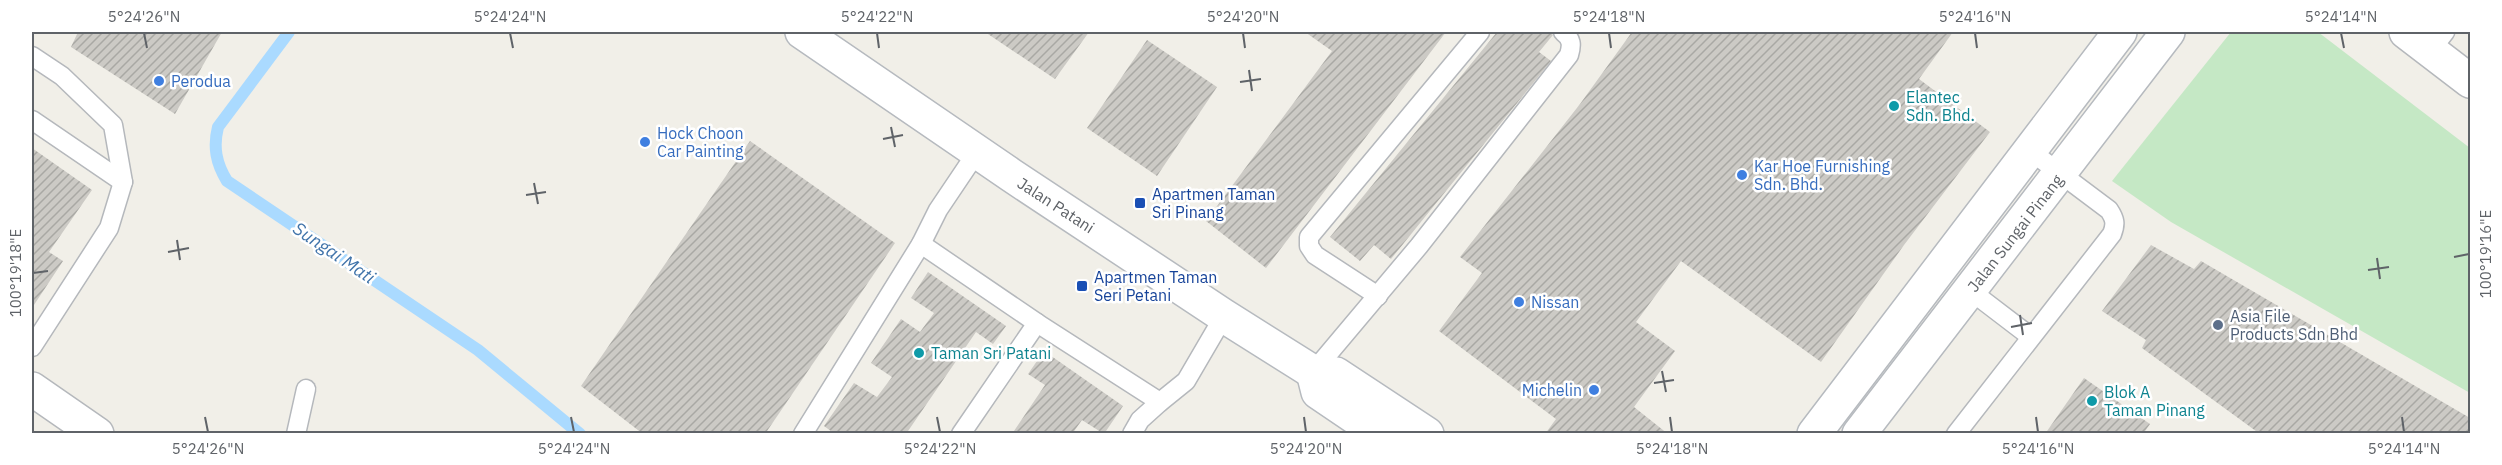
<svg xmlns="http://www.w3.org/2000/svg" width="2502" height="465" font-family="'IBM Plex Sans',sans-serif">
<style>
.green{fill:#c5e8c5}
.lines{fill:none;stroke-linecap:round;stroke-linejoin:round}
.stream{stroke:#aadaff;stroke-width:12}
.building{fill:url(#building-hatch)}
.lane-casing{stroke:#b5b8bc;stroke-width:21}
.street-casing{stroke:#b5b8bc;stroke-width:36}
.secondary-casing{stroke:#b6babf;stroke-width:36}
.lane{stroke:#fff;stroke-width:18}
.street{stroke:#fff;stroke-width:33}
.secondary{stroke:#fff;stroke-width:33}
.ticks{fill:none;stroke:#5f6368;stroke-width:2}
.shop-dot{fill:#3f7fe0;stroke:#fff;stroke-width:2}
.culture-dot{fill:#0f9aa8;stroke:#fff;stroke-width:2}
.transit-dot{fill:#1a4fb4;stroke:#fff;stroke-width:2}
.service-dot{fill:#5c6f8a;stroke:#fff;stroke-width:2}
.labels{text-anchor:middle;stroke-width:5;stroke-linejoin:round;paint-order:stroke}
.shop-label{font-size:16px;fill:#366cbe;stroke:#fff;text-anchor:start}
.culture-label{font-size:16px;fill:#0d838f;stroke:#fff;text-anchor:start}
.transit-label{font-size:16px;fill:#164399;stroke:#fff;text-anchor:start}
.street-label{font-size:16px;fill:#5f6368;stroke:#fff}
.service-label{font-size:16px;fill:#4e5e75;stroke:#fff;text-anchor:start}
.water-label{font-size:18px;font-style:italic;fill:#4174aa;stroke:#fff}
.neatline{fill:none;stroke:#5f6368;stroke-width:2}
.ticks-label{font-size:15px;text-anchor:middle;fill:#5f6368}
</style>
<defs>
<pattern id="building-hatch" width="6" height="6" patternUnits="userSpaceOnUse" patternTransform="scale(1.5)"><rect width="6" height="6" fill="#cccac5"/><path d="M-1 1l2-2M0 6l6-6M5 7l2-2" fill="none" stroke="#a9a8a4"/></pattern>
</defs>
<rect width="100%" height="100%" fill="#f1efe8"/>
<polygon class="green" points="2231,32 2318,32 2470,148 2470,393 2171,222 2112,181"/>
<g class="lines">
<path class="stream" d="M289,32L218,127C213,147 216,163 227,181L478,350L580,434"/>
</g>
<g class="building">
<polygon points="78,32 222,32 175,114 71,47"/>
<polygon points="985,32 1089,32 1055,79"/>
<polygon points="1305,32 1446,32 1266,268 1206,221 1332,51"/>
<polygon points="1497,32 1549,32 1553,35 1539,52 1551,61 1391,259 1374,245 1360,261 1330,237"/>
<polygon points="1632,32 1953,32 1919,79 1990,132 1904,245 1821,362 1681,261 1636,322 1675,351 1634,407 1668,434 1545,434 1556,419 1439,331 1482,273 1460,257 1580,104"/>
<polygon points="1147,40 1217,87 1157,176 1087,128"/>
<polygon points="750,141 895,243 765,434 643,434 581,386"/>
<polygon points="32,148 92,190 49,252 63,261 32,308"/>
<polygon points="2151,245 2194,269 2201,261 2470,418 2470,434 2260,434 2142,348 2146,340 2102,311"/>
<polygon points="928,272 1006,326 993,344 976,332 906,434 835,434 824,426 854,383 877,397 892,377 871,363 901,319 920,332 934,313 911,298"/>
<polygon points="1044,351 1123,406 1104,434 1082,420 1072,434 1012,434 1045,385 1028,374"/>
<polygon points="2084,378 2150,424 2143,434 2045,434"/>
</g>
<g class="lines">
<defs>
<g id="lane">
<polyline points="2431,50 2445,32"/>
<polyline points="32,56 62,76 113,125 123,182 109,228 32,347"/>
<polyline points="32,120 123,182"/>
<polyline points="921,244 1037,323 1160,402"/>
<polyline points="1973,288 1976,295 2031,337"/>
<polyline points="1378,296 1315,255 1309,246 1309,237 1480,32"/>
<path d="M1313,372L1419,246L1569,55C1572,45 1572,39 1563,32"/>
<polyline points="296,434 306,389"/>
<polyline points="803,434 921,244 938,210 977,152"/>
<polyline points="961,434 1037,323"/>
<polyline points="1132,434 1140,420 1160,402 1186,381 1224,316"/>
<path d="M1956,434L2112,234C2116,224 2115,219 2109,210L2029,150"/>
</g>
<g id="street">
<polyline points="2406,32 2470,81"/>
<polyline points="32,389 97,434"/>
</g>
<g id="secondary">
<polyline points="802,32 1011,175 1224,316 1313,372 1336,374 1427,434"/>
<polyline points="1313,372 1318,392 1380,434"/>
<polyline points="1814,434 2120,32"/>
<polyline points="1859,434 2168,32"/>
</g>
</defs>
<use href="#lane" class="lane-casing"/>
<use href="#street" class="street-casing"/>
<use href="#secondary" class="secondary-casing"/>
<use href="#lane" class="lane"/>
<use href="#street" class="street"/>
<use href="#secondary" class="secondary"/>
</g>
<path class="ticks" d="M144,33L147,48M510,33L513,48M877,33L879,48M1243,33L1245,48M1609,33L1611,48M1975,33L1977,48M2341,33L2344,48M1249,70L1252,91M1240,82L1261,79M891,127L895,147M883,139L903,135M534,183L538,204M526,195L546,192M177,240L180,260M168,252L189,248M2454,257L2469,254M2377,258L2380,279M2368,270L2389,267M33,273L48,271M2020,315L2023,335M2011,327L2032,323M1662,371L1666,392M1654,383L1674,380M205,417L208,432M571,417L574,432M937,417L940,432M1304,417L1306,432M1670,417L1672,432M2036,417L2038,432M2402,417L2404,432"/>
<g class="shop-dot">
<circle cx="159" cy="81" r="6"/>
<circle cx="645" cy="142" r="6"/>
<circle cx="1742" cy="175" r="6"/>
<circle cx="1519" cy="302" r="6"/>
<circle cx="1594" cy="390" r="6"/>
</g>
<g class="culture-dot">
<circle cx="1894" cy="106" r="6"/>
<circle cx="919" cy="353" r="6"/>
<circle cx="2092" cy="401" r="6"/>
</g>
<g class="transit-dot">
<rect x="1134" y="197" width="12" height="12" rx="3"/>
<rect x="1076" y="280" width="12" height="12" rx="3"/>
</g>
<circle class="service-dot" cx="2218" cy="325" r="6"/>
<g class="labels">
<g class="shop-label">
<text x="171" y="87">Perodua</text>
<text x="657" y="139">Hock Choon<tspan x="657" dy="18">Car Painting</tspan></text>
<text x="1754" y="172">Kar Hoe Furnishing<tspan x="1754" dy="18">Sdn. Bhd.</tspan></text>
<text x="1531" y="308">Nissan</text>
<text x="1582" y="396" text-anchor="end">Michelin</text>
</g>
<g class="culture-label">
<text x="1906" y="103">Elantec<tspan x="1906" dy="18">Sdn. Bhd.</tspan></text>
<text x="931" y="359">Taman Sri Patani</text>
<text x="2104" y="398">Blok A<tspan x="2104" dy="18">Taman Pinang</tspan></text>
</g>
<g class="transit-label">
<text x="1152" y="200">Apartmen Taman<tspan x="1152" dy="18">Sri Pinang</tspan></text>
<text x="1094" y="283">Apartmen Taman<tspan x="1094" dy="18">Seri Petani</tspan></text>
</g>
<g class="street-label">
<text transform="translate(1056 205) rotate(33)" y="6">Jalan Patani</text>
<text transform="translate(2015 233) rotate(-52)" y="6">Jalan Sungai Pinang</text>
</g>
<g class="service-label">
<text x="2230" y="322">Asia File<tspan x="2230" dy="18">Products Sdn Bhd</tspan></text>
</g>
<g class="water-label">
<text transform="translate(334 253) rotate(34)" y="6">Sungai Mati</text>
</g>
</g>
<rect width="2502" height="465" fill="none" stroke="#ffffff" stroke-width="66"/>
<rect x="33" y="33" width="2436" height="399" class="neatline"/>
<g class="ticks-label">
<text x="144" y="22">5°24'26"N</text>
<text x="510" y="22">5°24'24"N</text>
<text x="877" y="22">5°24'22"N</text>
<text x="1243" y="22">5°24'20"N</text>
<text x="1609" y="22">5°24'18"N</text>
<text x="1975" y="22">5°24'16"N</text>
<text x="2341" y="22">5°24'14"N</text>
<text transform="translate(2486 254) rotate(-90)" y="5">100°19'16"E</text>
<text transform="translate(16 273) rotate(-90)" y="5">100°19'18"E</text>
<text x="208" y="454">5°24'26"N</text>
<text x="574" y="454">5°24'24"N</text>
<text x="940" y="454">5°24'22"N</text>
<text x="1306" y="454">5°24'20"N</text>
<text x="1672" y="454">5°24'18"N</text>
<text x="2038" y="454">5°24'16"N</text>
<text x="2404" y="454">5°24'14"N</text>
</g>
</svg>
